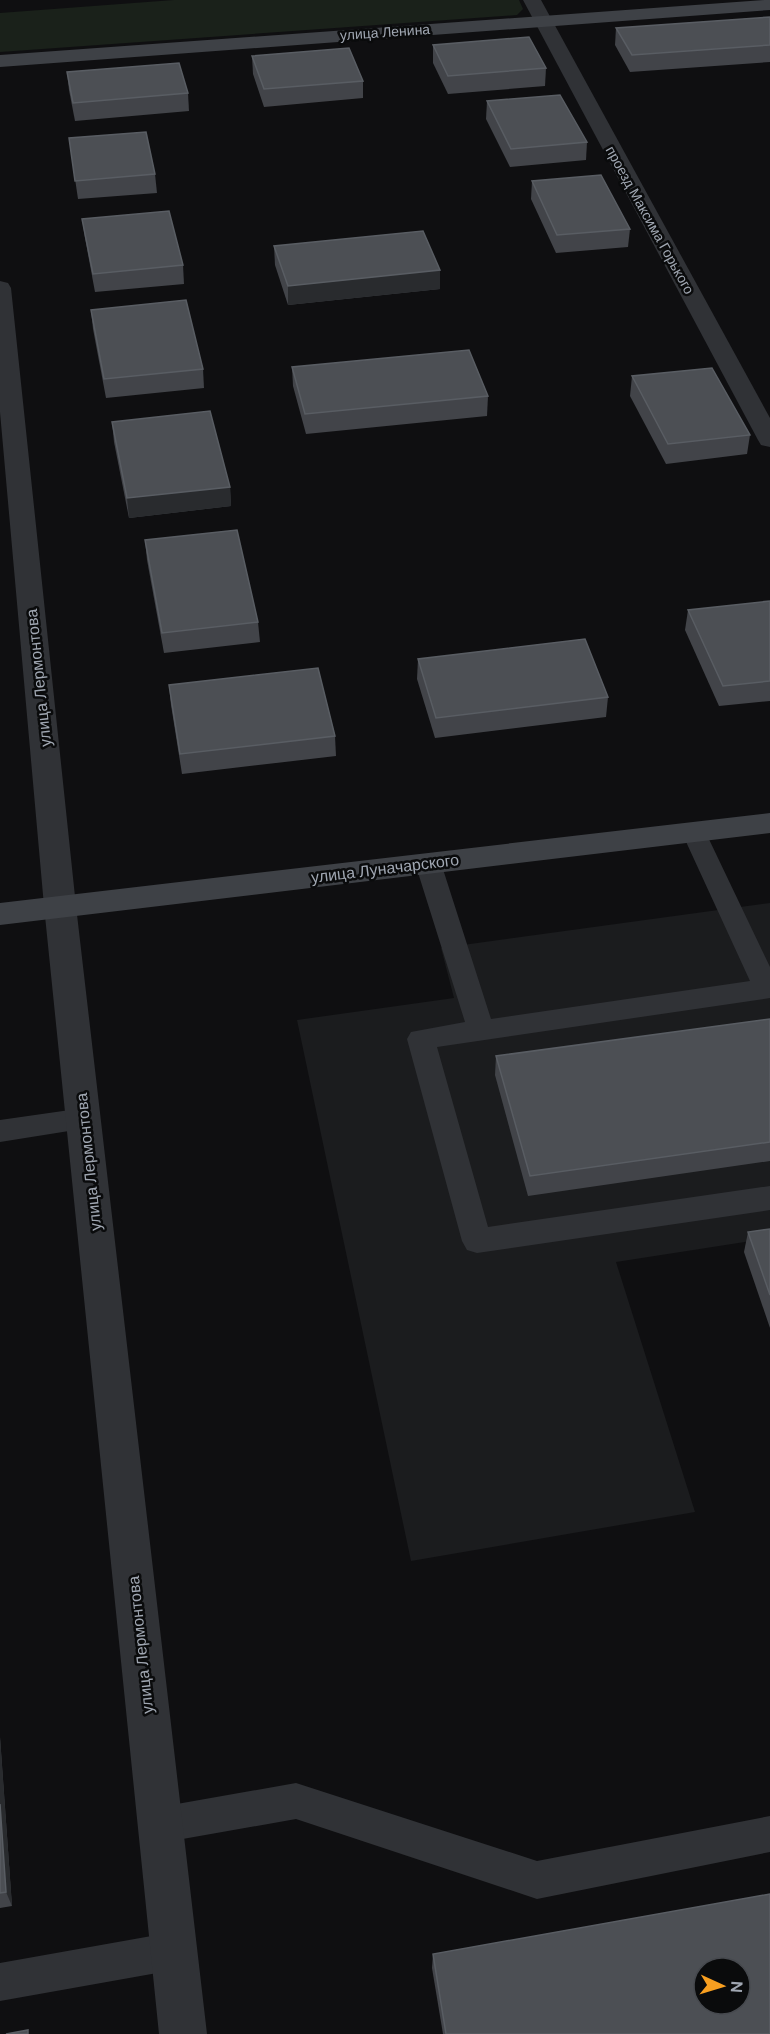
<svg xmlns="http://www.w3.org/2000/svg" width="770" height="2034" font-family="'DM Sans',sans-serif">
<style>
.built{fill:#1b1c1e}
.green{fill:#1a211a}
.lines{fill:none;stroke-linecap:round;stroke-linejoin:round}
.lane{fill:#303236;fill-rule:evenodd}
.street{fill:#303236;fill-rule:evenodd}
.secondary{fill:#3e4146;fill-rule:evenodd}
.wall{fill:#424449}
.shaded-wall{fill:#292b2e}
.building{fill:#4c4f54;stroke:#595d63;stroke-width:1.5;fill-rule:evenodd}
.labels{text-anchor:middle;stroke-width:5;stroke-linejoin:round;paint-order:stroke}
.far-street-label{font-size:14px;fill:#a0a7b2;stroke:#0a0b0c}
.street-label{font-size:16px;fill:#a0a7b2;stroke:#0a0b0c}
</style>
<rect width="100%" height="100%" fill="#0f0f11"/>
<polygon class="built" points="770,903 770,1238 616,1262 695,1512 411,1561 297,1020 454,998 441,948"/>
<polygon class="green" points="174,0 519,0 523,9 517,15 0,52 0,13"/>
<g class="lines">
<g class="lane">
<polygon points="694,825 703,827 706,833 770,967 770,998 437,1047 488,1227 770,1186 770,1210 477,1253 467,1250 462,1241 407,1039 411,1032 465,1022 415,863 419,857 428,854 437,857 441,863 491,1019 750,981 682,833 685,827"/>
<polygon points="84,1108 94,1111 98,1119 94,1127 0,1142 0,1120"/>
<polygon points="296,1783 537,1861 770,1816 770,1852 537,1899 296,1819 160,1843 147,1838 142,1825 147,1812 160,1807"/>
<polygon points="174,1932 187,1938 193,1951 187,1964 174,1970 0,2001 0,1963"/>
</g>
<g class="street">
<polygon points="523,0 541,0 770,418 770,447 761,445 758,440"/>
<polygon points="0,281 8,283 11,288 76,906 207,2034 159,2034 44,906 0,412"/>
</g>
<g class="secondary">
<polygon points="764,0 770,0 770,10 0,67 0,55"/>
<polygon points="770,813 770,833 0,925 0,903"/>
</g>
</g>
<g class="wall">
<polygon points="770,17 770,62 630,72 615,45 616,28"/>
<polygon points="433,45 546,68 545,86 448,94 433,63"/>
<polygon points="252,56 363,81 363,98 264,107 253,74"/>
<polygon points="67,72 188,93 189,111 75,121 69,90"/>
<polygon points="487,101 587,142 586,160 510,167 486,119"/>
<polygon points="69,138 155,174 157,193 78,199"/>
<polygon points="532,181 630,229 628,247 556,253 531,199"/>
<polygon points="82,219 183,265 184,284 95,292 85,238"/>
<polygon points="274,246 440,270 440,289 288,305 275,265"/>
<polygon points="91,310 203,369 204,388 106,398 93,329"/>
<polygon points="292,367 488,396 487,416 306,434 293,386"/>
<polygon points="632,376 750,435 747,454 666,464 630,396"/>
<polygon points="112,422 230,487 231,506 129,518 114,442"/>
<polygon points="145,540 258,622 260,642 164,653 147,560"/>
<polygon points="770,601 770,701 719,706 685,630 688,610"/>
<polygon points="418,659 608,697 606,717 435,738 417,679"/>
<polygon points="169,685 335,736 336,756 182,774 171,705"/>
<polygon points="770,1019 770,1161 528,1196 495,1075 496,1056"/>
<polygon points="770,1229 770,1328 744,1252 748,1232"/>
<polygon points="0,1737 12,1906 0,1908"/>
<polygon points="433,1954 770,2034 443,2034 432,1968"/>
</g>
<g class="shaded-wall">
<polygon points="440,270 440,289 288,305 288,286"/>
<polygon points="230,487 231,506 129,518 127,498"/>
<polygon points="0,1737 12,1906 6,1892 0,1804"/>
</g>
<g class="building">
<polygon points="770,17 770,45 632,55 616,28"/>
<polygon points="529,37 546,68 448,76 433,45"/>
<polygon points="349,48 363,81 264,89 252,56"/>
<polygon points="179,63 188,93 73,103 67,72"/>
<polygon points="560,95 587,142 511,149 487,101"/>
<polygon points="146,132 155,174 75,181 69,138"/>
<polygon points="601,175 630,229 557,235 532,181"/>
<polygon points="169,211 183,265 93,274 82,219"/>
<polygon points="423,231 440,270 288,286 274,246"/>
<polygon points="186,300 203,369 104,379 91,310"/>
<polygon points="469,350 488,396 305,414 292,367"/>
<polygon points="712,368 750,435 668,444 632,376"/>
<polygon points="210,411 230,487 127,498 112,422"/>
<polygon points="237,530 258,622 162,633 145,540"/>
<polygon points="770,601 770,681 723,686 688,610"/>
<polygon points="585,639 608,697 436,718 418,659"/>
<polygon points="318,668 335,736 180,754 169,685"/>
<polygon points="770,1019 770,1142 530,1176 496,1056"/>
<polygon points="770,1229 770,1295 748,1232"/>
<polygon points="0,1804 6,1892 0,1893"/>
<path d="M770,1894V2034H446L433,1954ZM704,1968H740V2004H704Z"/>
<polygon points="28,2030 28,2034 6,2034"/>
</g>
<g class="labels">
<g class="far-street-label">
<text transform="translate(385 32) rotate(-4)" y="5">улица Ленина</text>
<text transform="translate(650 220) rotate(61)" y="5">проезд Максима Горького</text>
</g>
<g class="street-label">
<text transform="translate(38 678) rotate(-96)" y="6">улица Лермонтова</text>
<text transform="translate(385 868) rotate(-7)" y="6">улица Луначарского</text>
<text transform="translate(88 1162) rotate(-96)" y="6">улица Лермонтова</text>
<text transform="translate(140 1645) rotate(-96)" y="6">улица Лермонтова</text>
</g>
</g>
<g transform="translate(722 1986) rotate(94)"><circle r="28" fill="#0a0b0c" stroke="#46494e" stroke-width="1.5"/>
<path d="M0-4.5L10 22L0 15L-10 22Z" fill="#f89f20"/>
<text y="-9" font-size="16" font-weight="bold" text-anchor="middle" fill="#a0a7b2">N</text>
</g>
</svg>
